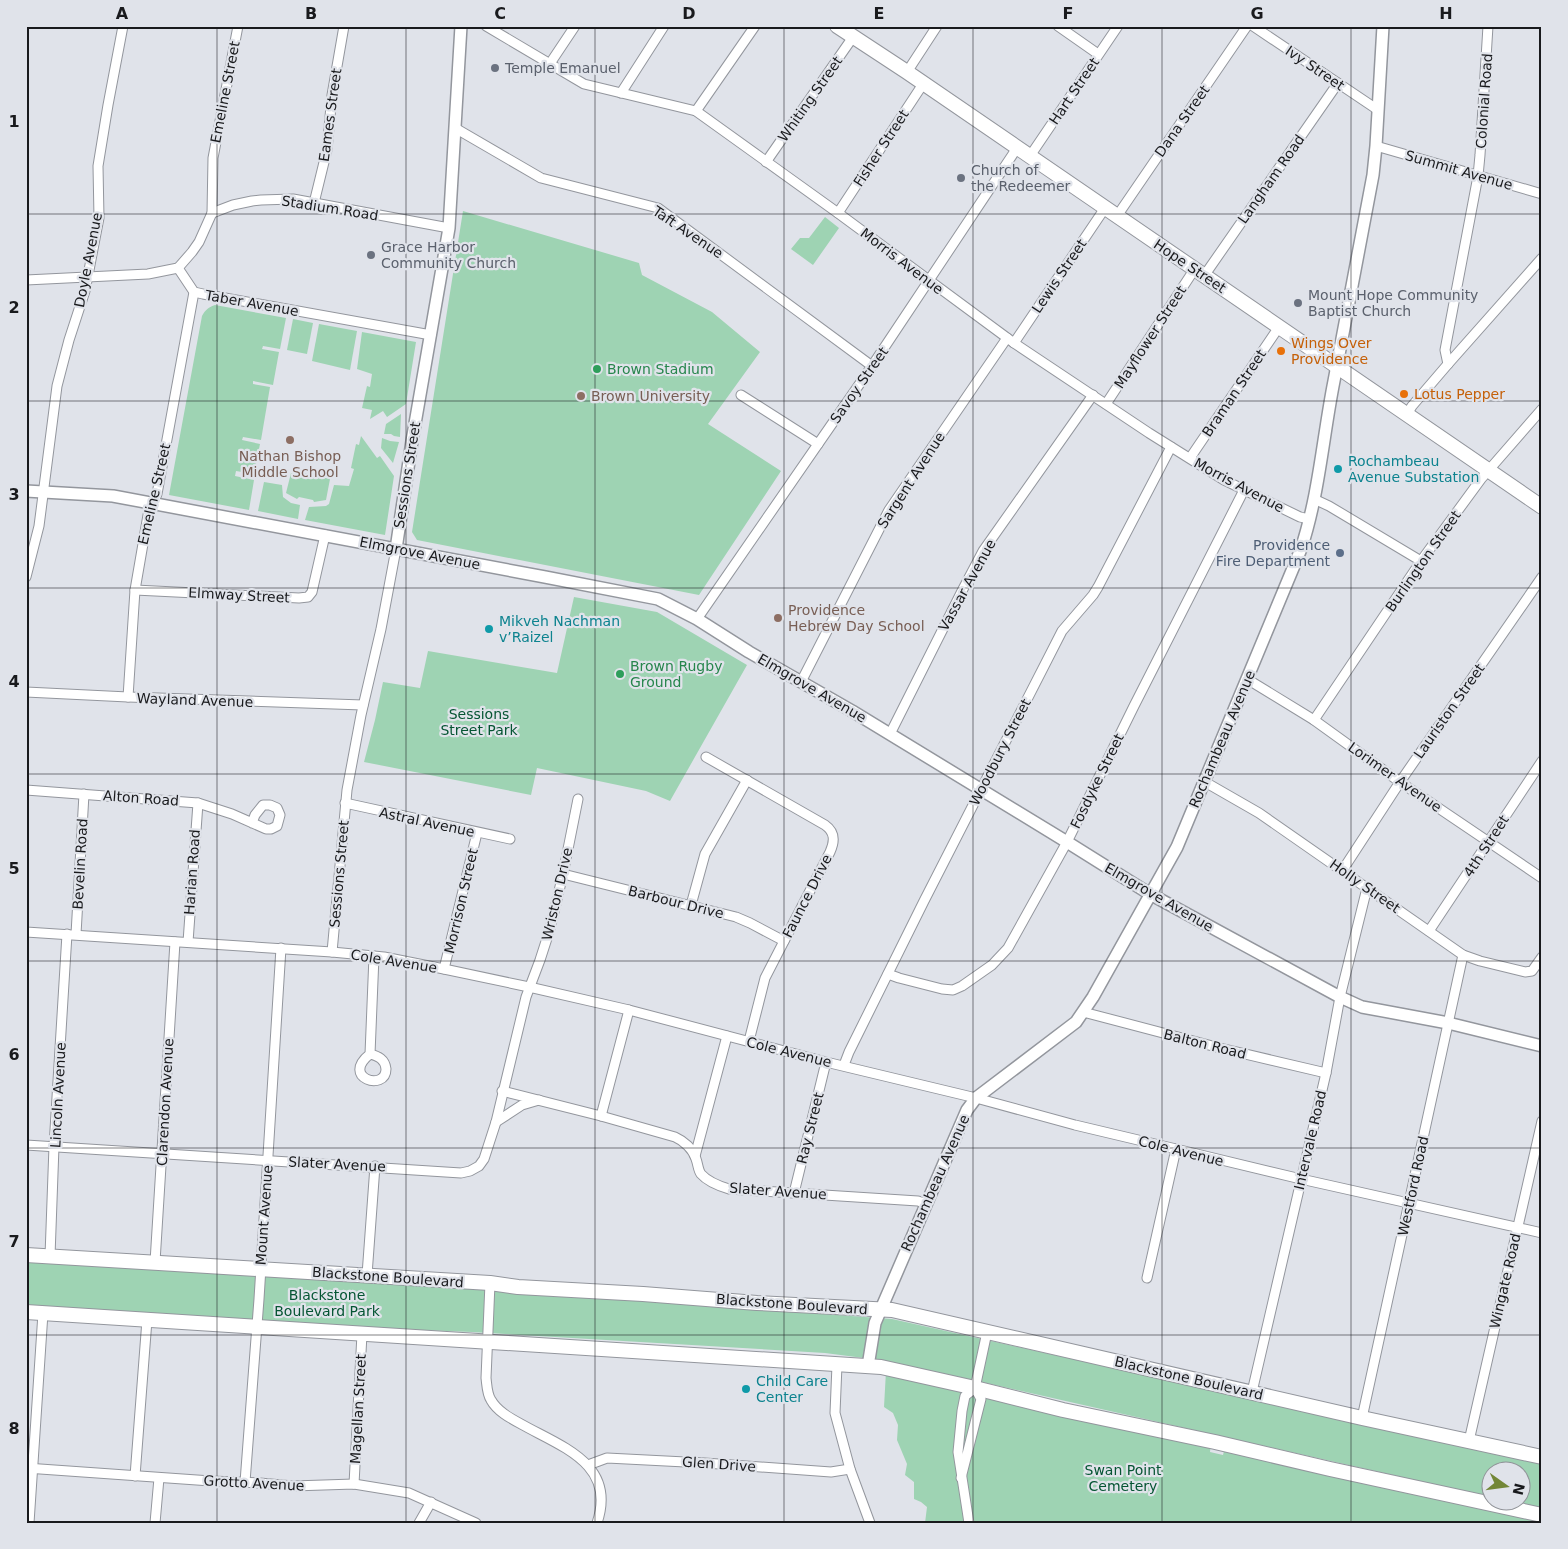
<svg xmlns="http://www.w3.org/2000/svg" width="1568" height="1549" font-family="'DejaVu Sans',sans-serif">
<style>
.green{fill:#9ed3b3}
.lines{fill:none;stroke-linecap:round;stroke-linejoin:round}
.minor-casing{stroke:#93969d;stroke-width:11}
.tertiary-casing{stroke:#93969d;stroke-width:14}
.secondary-casing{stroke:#93969d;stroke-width:16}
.minor{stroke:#fff;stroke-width:9}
.tertiary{stroke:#fff;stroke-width:11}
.secondary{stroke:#fff;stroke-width:14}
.grid{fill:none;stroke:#191a1d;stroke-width:1;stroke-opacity:0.55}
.worship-dot{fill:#6b7280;stroke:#e0e3ea;stroke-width:2}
.food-dot{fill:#e8710a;stroke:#e0e3ea;stroke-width:2}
.leisure-dot{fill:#2e9e5b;stroke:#e0e3ea;stroke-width:2}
.education-dot{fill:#8d6e63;stroke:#e0e3ea;stroke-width:2}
.culture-dot{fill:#0f9aa8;stroke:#e0e3ea;stroke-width:2}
.service-dot{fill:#5c6f8a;stroke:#e0e3ea;stroke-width:2}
.labels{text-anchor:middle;stroke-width:4.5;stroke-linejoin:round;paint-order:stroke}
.worship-label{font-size:14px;fill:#5b616d;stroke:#e0e3ea;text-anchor:start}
.street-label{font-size:14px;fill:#191a1d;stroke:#e0e3ea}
.food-label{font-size:14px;fill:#c56008;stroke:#e0e3ea;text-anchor:start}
.leisure-label{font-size:14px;fill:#27864d;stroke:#e0e3ea;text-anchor:start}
.education-label{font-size:14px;fill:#785e54;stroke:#e0e3ea;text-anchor:start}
.culture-label{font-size:14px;fill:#0d838f;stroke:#e0e3ea;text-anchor:start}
.service-label{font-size:14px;fill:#4e5e75;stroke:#e0e3ea;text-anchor:end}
.park-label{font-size:14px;fill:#055533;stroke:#e0e3ea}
.neatline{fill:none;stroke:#191a1d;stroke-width:2}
.grid-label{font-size:16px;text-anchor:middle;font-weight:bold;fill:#191a1d}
</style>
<rect width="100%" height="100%" fill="#e0e3ea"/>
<g class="green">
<polygon points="463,211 639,263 642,275 712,312 760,352 708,424 781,471 699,595 417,540 412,532"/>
<polygon points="825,217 839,228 813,265 791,249 800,238 809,238"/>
<path d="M215,305L286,318L280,349L263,346L262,349L279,352L273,385L253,381V384L270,387L261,440L243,437L242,440L260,444L254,474L236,471L235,476L254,480L249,510L169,495L202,316C205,310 209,307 215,305Z"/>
<polygon points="293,319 313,323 307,354 287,350"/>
<polygon points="319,324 357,331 350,370 312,361"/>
<polygon points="362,332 416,342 406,404 387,417 383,411 370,419 372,410 362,408 367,386 370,387 372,374 357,369"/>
<polygon points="401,414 400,437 394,436 391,434 384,434 386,424"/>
<polygon points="361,436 377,458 380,456 394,476 385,535 305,520 309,507 326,506 329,504 334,485 349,486 354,469 351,468 356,444 359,445"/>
<polygon points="382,438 390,441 399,442 393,463 381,448"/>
<polygon points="295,471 330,479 326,500 314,502 313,500 299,497 297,499 286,493 291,473 294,473"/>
<polygon points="264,482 282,485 283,497 291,503 300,505 298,519 258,511"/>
<polygon points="574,597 657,612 747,665 670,801 646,791 537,768 531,795 364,762 375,720 383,682 420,688 428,651 557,673"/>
<polygon points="26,1261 506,1291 892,1319 1542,1463 1542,1508 1513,1502 1520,1502 1520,1472 1490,1472 1490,1497 973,1380 887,1361 825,1353 472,1332 321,1326 26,1305"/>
<polygon points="886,1371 1211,1443 1210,1452 1223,1455 1225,1447 1542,1519 1542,1523 925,1523 927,1507 921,1502 914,1499 914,1482 905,1475 907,1464 897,1440 898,1425 893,1413 884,1407"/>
</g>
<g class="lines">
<defs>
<g id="minor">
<polyline points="486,26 584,84 696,111 838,213 1014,343 1149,433 1224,480 1300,517 1309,519"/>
<polyline points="1058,26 1098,54"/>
<polyline points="1253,26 1378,110"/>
<polyline points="549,65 575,26"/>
<polyline points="907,72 937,26"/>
<polyline points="621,93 664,26"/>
<polyline points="696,111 755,26"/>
<polyline points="455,128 541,178 658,208 872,366"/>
<polyline points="1376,146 1542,194"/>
<polyline points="1030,156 1118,26"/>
<polyline points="766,162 853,37"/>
<polyline points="314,203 327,150 332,95 344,26"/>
<polyline points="212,213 233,205 252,201 261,200 293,199 449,228"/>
<polyline points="838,213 923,84"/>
<polyline points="1117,216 1247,26"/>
<polyline points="178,268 194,292 203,294 431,335"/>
<polyline points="178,268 192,252 199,242 212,213 213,158 238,26"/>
<polyline points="1204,276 1338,83"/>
<polyline points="26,280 148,274 178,268"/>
<polyline points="1014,343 1105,208"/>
<polyline points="1448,364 1445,350 1478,176 1480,155 1488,26"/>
<polyline points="741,395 818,444"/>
<polyline points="1106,404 1194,270"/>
<polyline points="1407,414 1412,406 1448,364 1542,258"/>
<polyline points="1190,458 1279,327"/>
<polyline points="1314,499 1329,506 1421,561"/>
<polyline points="26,577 39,526 57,386 69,340 85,291 99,218 98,166 108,105 123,26"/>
<polyline points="135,590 299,598 308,597 312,592 325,535"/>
<polyline points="697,619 872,366 1017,148"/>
<polyline points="1247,679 1314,720 1400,782 1542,878"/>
<polyline points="801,682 889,510 1007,338"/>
<polyline points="26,692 128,697 363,705"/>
<polyline points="128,697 135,590 148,515 157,494 194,292"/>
<polyline points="1314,720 1421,561 1481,479 1542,409"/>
<polyline points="890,734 962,591 983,551 1093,395"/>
<path d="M706,757L825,825C835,832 835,841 830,852L765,978L749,1041"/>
<polyline points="1205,782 1259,813 1463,955 1480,961 1525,972 1532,971 1542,957"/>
<polyline points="26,790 198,803 232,814 266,829 271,829 277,826 280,815 277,808 270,805 263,805 255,815 252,823"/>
<polyline points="345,803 510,839"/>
<polyline points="1342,871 1400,782 1542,577"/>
<polyline points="563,874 736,917 750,923 784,941"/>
<polyline points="691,905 705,854 747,780"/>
<polyline points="1429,931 1542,761"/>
<polyline points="26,932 332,952 384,957 444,969 529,987 629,1010 826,1062 976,1098 1075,1125 1176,1149 1301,1179 1542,1233"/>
<polyline points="76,934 84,794"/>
<polyline points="188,942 198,803"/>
<polyline points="332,952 347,790 361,715 381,629 396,549"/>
<polyline points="444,969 477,833"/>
<polyline points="888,974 899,978 942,989 953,990 962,986 992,965 1008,948 1067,842 1134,706 1244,490"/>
<polyline points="1083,1012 1220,1048 1326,1073"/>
<path d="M370,1054C378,1056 385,1059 386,1069C386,1092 340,1078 370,1054L374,956"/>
<polyline points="844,1065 849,1052 924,901 1062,631 1093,595 1098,587 1171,447"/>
<path d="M502,1091L601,1116L675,1137C684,1141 693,1149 696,1159C698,1164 698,1170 701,1174C708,1182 719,1186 729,1189L918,1201L927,1204"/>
<polyline points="601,1116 629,1010"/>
<polyline points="496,1122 522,1105 539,1100"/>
<polyline points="26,1145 461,1173 470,1171 479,1166 484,1159 496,1122 526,997 540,960 550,929 563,874 578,799"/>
<polyline points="695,1156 727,1036"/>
<polyline points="794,1193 826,1062"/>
<polyline points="50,1256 54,1146 67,934"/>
<polyline points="155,1262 175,942"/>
<polyline points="367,1275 375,1166"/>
<polyline points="1147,1278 1176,1149"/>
<path d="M490,1283L486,1378C487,1386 487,1394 491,1400C497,1411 510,1418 521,1424C562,1447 617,1464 597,1523"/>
<polyline points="837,1365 835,1413 850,1469 870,1523"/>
<polyline points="1252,1392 1326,1073 1340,997 1367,888"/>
<polyline points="1362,1418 1463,955"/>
<polyline points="1469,1441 1542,1121"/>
<polyline points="588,1465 607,1458 705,1463 831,1472 850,1469"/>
<polyline points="26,1468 211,1481 260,1483 293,1486 354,1484 409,1493 476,1523"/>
<polyline points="135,1476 147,1320"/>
<polyline points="961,1478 981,1399 975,1388 987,1332"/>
<polyline points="245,1482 259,1299 281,948"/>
<polyline points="354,1484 362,1334"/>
<polyline points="29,1523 43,1313"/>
<polyline points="155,1523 159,1478"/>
<polyline points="419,1523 431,1502"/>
<polyline points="969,1523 958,1452 962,1411 965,1396 975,1388"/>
</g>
<g id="tertiary">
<polyline points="26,491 113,496 545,577 658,599 697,619 749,652 852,711 1067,842 1150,894 1340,997 1362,1007 1448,1023 1542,1046"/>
<polyline points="396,549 412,441 449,228 461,26"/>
<path d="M868,1366L875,1323L967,1110L976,1098L1076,1022L1093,997L1177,847L1301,549C1319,495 1323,436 1334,381C1347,312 1360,243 1373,175L1376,146L1383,26"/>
</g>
<g id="secondary">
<polyline points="837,26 907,72 1542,507"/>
<polyline points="26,1255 490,1283 518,1287 643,1294 757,1303 892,1310 1362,1418 1542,1457"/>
<polyline points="26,1312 881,1367 975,1388 1063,1410 1215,1442 1330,1469 1542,1515"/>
</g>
</defs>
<use href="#minor" class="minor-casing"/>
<use href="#tertiary" class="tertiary-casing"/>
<use href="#secondary" class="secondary-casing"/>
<use href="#minor" class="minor"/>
<use href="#tertiary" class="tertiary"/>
<use href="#secondary" class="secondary"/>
</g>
<path class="grid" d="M217,26V1523M406,26V1523M595,26V1523M784,26V1523M973,26V1523M1162,26V1523M1351,26V1523M26,214H1542M26,401H1542M26,588H1542M26,774H1542M26,961H1542M26,1148H1542M26,1335H1542"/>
<g class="worship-dot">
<circle cx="495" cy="68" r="5"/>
<circle cx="961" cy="178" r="5"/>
<circle cx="371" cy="255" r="5"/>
<circle cx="1298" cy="303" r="5"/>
</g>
<g class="food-dot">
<circle cx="1281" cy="351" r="5"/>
<circle cx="1404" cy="394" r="5"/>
</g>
<g class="leisure-dot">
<circle cx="597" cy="369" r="5"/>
<circle cx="620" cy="674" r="5"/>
</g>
<g class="education-dot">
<circle cx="581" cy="396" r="5"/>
<circle cx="290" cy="440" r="5"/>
<circle cx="778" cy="618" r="5"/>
</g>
<g class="culture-dot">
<circle cx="1338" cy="469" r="5"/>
<circle cx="489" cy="629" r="5"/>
<circle cx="746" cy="1389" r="5"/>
</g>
<circle class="service-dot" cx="1340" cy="553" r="5"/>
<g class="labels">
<g class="worship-label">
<text x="505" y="73">Temple Emanuel</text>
<text x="971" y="175">Church of<tspan x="971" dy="16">the Redeemer</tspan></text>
<text x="381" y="252">Grace Harbor<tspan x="381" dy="16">Community Church</tspan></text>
<text x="1308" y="300">Mount Hope Community<tspan x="1308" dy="16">Baptist Church</tspan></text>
</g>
<g class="street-label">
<text transform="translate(1315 68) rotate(34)" y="5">Ivy Street</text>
<text transform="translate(1074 91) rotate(-56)" y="5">Hart Street</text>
<text transform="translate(225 92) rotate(-79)" y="5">Emeline Street</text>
<text transform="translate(810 99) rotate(-55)" y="5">Whiting Street</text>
<text transform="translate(1484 101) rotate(-86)" y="5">Colonial Road</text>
<text transform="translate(330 115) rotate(-82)" y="5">Eames Street</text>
<text transform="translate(1182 121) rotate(-55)" y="5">Dana Street</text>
<text transform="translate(881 148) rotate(-57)" y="5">Fisher Street</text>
<text transform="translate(1459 170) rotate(16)" y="5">Summit Avenue</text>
<text transform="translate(1271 179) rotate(-55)" y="5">Langham Road</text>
<text transform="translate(330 208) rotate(9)" y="5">Stadium Road</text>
<text transform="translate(688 232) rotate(34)" y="5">Taft Avenue</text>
<text transform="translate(88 260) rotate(-79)" y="5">Doyle Avenue</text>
<text transform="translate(902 261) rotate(37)" y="5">Morris Avenue</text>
<text transform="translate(1190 266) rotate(34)" y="5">Hope Street</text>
<text transform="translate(1059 276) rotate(-56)" y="5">Lewis Street</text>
<text transform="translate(252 303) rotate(10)" y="5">Taber Avenue</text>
<text transform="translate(1150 337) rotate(-57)" y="5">Mayflower Street</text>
<text transform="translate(859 385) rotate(-55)" y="5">Savoy Street</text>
<text transform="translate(1234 393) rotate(-56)" y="5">Braman Street</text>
<text transform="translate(407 475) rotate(-81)" y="5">Sessions Street</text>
<text transform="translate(911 480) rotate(-57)" y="5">Sargent Avenue</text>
<text transform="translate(1239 485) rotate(28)" y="5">Morris Avenue</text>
<text transform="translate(154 494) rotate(-77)" y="5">Emeline Street</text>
<text transform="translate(420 553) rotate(11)" y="5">Elmgrove Avenue</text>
<text transform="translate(1423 561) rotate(-55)" y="5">Burlington Street</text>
<text transform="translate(967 585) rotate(-61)" y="5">Vassar Avenue</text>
<text transform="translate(239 595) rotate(3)" y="5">Elmway Street</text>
<text transform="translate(812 688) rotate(30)" y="5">Elmgrove Avenue</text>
<text transform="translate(195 700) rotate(2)" y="5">Wayland Avenue</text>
<text transform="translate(1449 711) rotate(-55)" y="5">Lauriston Street</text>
<text transform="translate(1222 739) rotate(-67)" y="5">Rochambeau Avenue</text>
<text transform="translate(1000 752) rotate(-63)" y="5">Woodbury Street</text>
<text transform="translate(1395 777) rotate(35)" y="5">Lorimer Avenue</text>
<text transform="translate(1097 781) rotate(-64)" y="5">Fosdyke Street</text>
<text transform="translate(141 798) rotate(4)" y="5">Alton Road</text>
<text transform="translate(427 822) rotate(12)" y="5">Astral Avenue</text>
<text transform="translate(1486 846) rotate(-57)" y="5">4th Street</text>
<text transform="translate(80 864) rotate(-87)" y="5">Bevelin Road</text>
<text transform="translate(192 872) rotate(-86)" y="5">Harian Road</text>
<text transform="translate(339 874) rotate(-85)" y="5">Sessions Street</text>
<text transform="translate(1365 886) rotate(35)" y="5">Holly Street</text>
<text transform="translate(557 894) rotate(-77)" y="5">Wriston Drive</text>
<text transform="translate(807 896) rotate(-63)" y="5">Faunce Drive</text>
<text transform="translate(1159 897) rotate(30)" y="5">Elmgrove Avenue</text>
<text transform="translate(461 901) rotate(-77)" y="5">Morrison Street</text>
<text transform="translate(676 902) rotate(14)" y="5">Barbour Drive</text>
<text transform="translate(394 961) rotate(9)" y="5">Cole Avenue</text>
<text transform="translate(1205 1044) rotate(14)" y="5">Balton Road</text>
<text transform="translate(789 1052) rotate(14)" y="5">Cole Avenue</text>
<text transform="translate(58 1095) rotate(-87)" y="5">Lincoln Avenue</text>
<text transform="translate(165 1102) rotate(-87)" y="5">Clarendon Avenue</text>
<text transform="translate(810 1128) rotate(-76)" y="5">Ray Street</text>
<text transform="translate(1310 1140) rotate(-77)" y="5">Intervale Road</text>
<text transform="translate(1181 1151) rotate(14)" y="5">Cole Avenue</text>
<text transform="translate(337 1164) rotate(3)" y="5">Slater Avenue</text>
<text transform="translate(935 1183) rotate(-66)" y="5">Rochambeau Avenue</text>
<text transform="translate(1413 1186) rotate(-78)" y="5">Westford Road</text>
<text transform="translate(778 1191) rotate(4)" y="5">Slater Avenue</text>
<text transform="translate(264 1215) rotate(-86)" y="5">Mount Avenue</text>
<text transform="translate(388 1277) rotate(4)" y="5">Blackstone Boulevard</text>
<text transform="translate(1505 1281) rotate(-77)" y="5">Wingate Road</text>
<text transform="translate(792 1304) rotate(4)" y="5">Blackstone Boulevard</text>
<text transform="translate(1189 1378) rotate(13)" y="5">Blackstone Boulevard</text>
<text transform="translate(358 1409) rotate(-87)" y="5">Magellan Street</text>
<text transform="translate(719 1464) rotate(4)" y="5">Glen Drive</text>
<text transform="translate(254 1483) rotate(3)" y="5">Grotto Avenue</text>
</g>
<g class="food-label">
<text x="1291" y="348">Wings Over<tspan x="1291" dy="16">Providence</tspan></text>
<text x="1414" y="399">Lotus Pepper</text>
</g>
<g class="leisure-label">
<text x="607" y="374">Brown Stadium</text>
<text x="630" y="671">Brown Rugby<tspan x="630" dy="16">Ground</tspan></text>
</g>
<g class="education-label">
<text x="591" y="401">Brown University</text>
<text x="290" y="461" text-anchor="middle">Nathan Bishop<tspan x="290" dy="16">Middle School</tspan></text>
<text x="788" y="615">Providence<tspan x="788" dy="16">Hebrew Day School</tspan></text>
</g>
<g class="culture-label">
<text x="1348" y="466">Rochambeau<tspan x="1348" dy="16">Avenue Substation</tspan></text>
<text x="499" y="626">Mikveh Nachman<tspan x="499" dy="16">v’Raizel</tspan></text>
<text x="756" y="1386">Child Care<tspan x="756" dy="16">Center</tspan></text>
</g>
<g class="service-label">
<text x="1330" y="550">Providence<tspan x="1330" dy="16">Fire Department</tspan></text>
</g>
<g class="park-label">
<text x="479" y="719">Sessions<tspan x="479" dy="16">Street Park</tspan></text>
<text x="327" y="1300">Blackstone<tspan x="327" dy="16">Boulevard Park</tspan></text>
<text x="1123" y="1475">Swan Point<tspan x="1123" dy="16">Cemetery</tspan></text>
</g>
</g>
<rect width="1568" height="1549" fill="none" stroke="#e0e3ea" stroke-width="55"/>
<g transform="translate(1506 1486) rotate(104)"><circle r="24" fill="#e0e3ea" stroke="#909398"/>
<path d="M0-4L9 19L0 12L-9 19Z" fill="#738737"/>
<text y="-8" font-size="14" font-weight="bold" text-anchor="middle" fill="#191a1d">N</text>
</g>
<rect x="28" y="28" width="1512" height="1494" class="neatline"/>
<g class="grid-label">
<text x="122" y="19">A</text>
<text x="311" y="19">B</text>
<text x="500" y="19">C</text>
<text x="689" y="19">D</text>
<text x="879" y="19">E</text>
<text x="1068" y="19">F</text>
<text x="1257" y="19">G</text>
<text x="1446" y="19">H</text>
<text x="14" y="127">1</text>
<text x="14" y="313">2</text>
<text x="14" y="500">3</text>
<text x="14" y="687">4</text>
<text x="14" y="874">5</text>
<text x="14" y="1060">6</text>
<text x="14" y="1247">7</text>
<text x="14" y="1434">8</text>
</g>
</svg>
